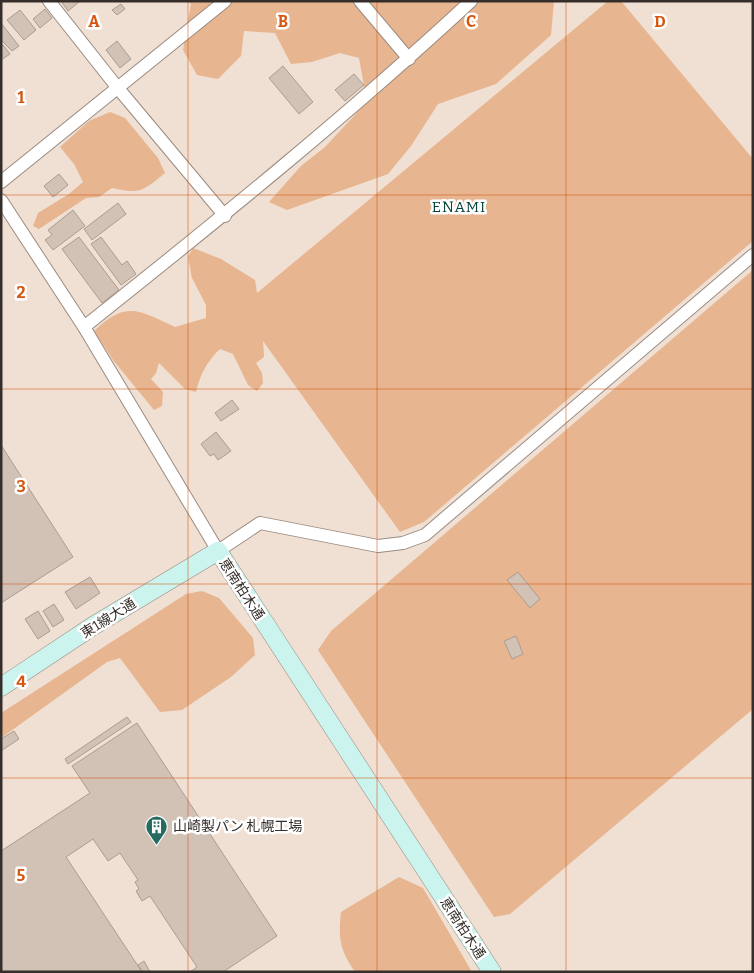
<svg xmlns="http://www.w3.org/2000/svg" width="754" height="973" font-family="Bitter,'Noto Sans JP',serif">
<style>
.green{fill:#e7b58f}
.building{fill:#d2c2b6;stroke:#ab9c90}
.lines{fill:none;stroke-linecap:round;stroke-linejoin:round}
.street-casing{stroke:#9a8b80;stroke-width:14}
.secondary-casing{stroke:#9a8b80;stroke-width:19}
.street{stroke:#fff;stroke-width:12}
.secondary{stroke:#cbf4ee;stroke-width:18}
.grid{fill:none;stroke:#d6550f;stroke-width:1;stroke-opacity:0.55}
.labels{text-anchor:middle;stroke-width:5;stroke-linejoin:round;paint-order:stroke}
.street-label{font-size:14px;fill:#352e2a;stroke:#fff}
.poi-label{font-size:14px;fill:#352e2a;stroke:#fff;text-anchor:start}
.neighbourhood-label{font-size:15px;letter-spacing:1px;fill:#07443b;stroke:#fff}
.grid-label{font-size:16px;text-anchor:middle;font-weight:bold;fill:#d6550f;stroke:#fff;stroke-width:5;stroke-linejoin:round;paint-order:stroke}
</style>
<rect width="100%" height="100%" fill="#f0dfd3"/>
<g class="green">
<polygon points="188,1 554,1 551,35 496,84 438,104 411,146 388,174 287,210 269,202 301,166 325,147 367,102 359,58 340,53 312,62 291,64 275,33 244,31 241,56 218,79 197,75 183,50 191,4"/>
<path d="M608,1H621L753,159V241L424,522L400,532L263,341L264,357L256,363L262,373L263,383L257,391L248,385L233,354L220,349C207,361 200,375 196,392L185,389L159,363L156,373L151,379L163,392L162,406L154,410L113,360L94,331C126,300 139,310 175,327L206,318V305L192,278L188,257L193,248L221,259L255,280L257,293Z"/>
<path d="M110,112L125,118L158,158L165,173C142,192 140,194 112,188L99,197L86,198L39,229L33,226L38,213L69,194L83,182L74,164L60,147L89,121Z"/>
<polygon points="753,270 753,709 510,914 494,917 318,650 331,631"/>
<polygon points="202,591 219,598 253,638 255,655 231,677 182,710 160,712 120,658 107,662 1,738 1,713 186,594"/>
<path d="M399,877L423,888L472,972H355C340,950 338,939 341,912Z"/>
</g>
<g class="building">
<polygon points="61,1 79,1 79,2 68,11"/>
<polygon points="121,4 125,9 117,15 112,10"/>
<polygon points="45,9 52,18 40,28 33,19"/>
<polygon points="20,10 36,30 24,40 7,20"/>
<polygon points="1,23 19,46 12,51 1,40"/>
<polygon points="117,41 131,59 120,68 106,50"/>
<polygon points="3,45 10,54 1,60 1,46"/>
<polygon points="283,66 313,102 299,114 269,78"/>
<polygon points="354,74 364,85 345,101 335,90"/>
<polygon points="59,174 68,185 53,197 44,186"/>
<polygon points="118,203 126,214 92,240 84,229"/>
<polygon points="73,210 85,226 53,250 45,240 52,235 48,230"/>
<polygon points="79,237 119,290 102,303 62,249"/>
<polygon points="101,237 122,265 127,261 136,274 121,285 91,244"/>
<polygon points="232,400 239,409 221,421 215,413"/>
<polygon points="216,432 231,451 218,460 214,454 210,456 201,444"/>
<polygon points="1,445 73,557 1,603"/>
<polygon points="518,572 540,599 530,608 507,580"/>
<polygon points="90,577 100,593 76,609 65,592"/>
<polygon points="54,604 64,620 53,627 43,611"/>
<polygon points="38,611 50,631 38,639 25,619"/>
<polygon points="516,636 523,654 512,659 504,641"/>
<polygon points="127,717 131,722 68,764 65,759"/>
<polygon points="137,723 277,936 223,972 190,972 197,967 150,896 142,901 136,891 139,889 135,882 138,880 120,853 108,861 93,839 66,857 142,972 1,972 1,851 90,793 72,766"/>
<polygon points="14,731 19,739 1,751 1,739"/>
<polygon points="144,961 150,972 143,972 138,965"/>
</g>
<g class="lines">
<defs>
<g id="street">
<polyline points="49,1 117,87 225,216"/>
<polyline points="360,1 409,59"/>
<polyline points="1,182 225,1"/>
<polyline points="1,200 84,327 218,551 260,523 378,546 403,543 425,535 753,255"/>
<path d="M84,327C216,222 347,116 471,1"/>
</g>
<polyline id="secondary" points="1,687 93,626 218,551 492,972"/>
</defs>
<use href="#street" class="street-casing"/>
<use href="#secondary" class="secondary-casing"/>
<use href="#street" class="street"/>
<use href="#secondary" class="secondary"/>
</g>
<path class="grid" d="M188,1V972M377,1V972M566,1V972M1,195H753M1,389H753M1,584H753M1,778H753"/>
<defs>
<symbol id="building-pin" viewBox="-11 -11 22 30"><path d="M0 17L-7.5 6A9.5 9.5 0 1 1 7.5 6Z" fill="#256b5f" stroke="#fff"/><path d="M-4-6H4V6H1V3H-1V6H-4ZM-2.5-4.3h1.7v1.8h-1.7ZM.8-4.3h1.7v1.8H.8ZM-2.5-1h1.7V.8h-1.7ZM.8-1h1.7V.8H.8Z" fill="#fff"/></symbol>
</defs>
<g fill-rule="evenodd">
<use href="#building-pin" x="144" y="814" width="25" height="34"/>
</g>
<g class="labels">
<g class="street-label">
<text transform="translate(242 589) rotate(57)" y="5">恵南柏木通</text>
<text transform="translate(108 618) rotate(-32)" y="5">東1線大通</text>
<text transform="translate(463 928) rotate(57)" y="5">恵南柏木通</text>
</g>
<g class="poi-label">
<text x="173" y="831">山崎製パン 札幌工場</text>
</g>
<g class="neighbourhood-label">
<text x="459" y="212">ENAMI</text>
</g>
</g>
<g class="grid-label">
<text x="94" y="27">A</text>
<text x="283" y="27">B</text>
<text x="471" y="27">C</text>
<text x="660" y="27">D</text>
<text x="21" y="103">1</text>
<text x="21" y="298">2</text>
<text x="21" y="492">3</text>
<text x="21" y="687">4</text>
<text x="21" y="881">5</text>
</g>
<rect width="754" height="973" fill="none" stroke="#352e2a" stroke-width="5"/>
</svg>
